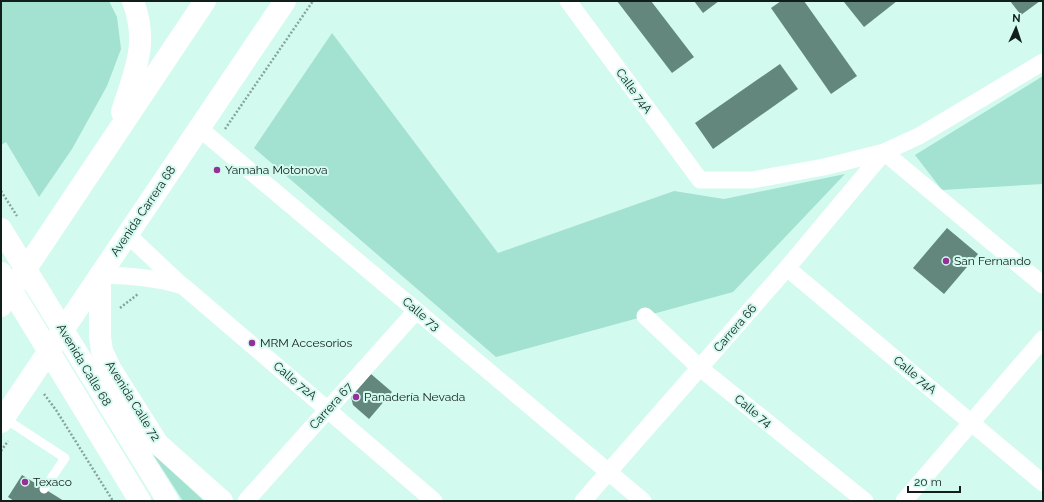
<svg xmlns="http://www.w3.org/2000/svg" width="1044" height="502" font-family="Raleway,sans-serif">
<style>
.green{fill:#a3e1d0}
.building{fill:#63877d}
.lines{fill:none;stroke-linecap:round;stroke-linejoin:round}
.path{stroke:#86a49b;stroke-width:2.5;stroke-dasharray:2 2;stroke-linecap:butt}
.lane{stroke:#fff;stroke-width:9}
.street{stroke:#fff;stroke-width:17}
.secondary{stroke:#fff;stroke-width:22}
.primary{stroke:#fff;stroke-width:22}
.poi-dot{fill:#943198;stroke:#d3faef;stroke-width:1.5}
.labels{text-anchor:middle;stroke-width:4;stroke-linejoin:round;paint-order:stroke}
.street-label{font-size:12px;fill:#111f1b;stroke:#d3faef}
.poi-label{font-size:12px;fill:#111f1b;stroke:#d3faef;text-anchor:start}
</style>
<rect width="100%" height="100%" fill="#d3faef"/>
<g class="green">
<polygon points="1,1 109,1 117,17 121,49 107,86 72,149 39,197 6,142 1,145"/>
<polygon points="332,33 498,253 674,191 724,199 845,174 733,292 496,357 254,148"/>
<polygon points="1043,76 1043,184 942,190 915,155"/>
<polygon points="152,453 204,501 183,501"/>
</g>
<g class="building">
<polygon points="617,1 651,1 694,57 672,73"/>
<polygon points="694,1 719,1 703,13"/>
<polygon points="781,1 804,1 857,76 831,94 771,8"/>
<polygon points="845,1 897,1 864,27 844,2"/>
<polygon points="1010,1 1040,1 1021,15"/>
<polygon points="780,64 798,89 713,149 695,123"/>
<polygon points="947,228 978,254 944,294 913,268"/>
<polygon points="371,374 392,392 369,419 353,405 351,397"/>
<polygon points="22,475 64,501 14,501 8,497"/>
</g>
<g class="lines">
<g class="path">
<polyline points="225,129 313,1"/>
<polyline points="1,191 17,216"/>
<polyline points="120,308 138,294"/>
<polyline points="44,394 56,410 113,501"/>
<polyline points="1,451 8,441"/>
</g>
<polyline class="lane" points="4,418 65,458 44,489"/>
<g class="street">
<polyline points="568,1 700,180 752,180 824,167 884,152 919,136 1043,62"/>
<polyline points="199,128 643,501"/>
<polyline points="128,235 180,284"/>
<polyline points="787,268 1043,483"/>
<path d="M100,275C129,276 155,277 183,286L434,501"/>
<polyline points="645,316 700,368 865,501"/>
<polyline points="246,501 416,311"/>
<polyline points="583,501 787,268 884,152 1043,285"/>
<polyline points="904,501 1043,339"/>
</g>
<g class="secondary">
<polyline points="1,229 168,501"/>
<polyline points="1,273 140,501"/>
<polyline points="100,275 100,337 102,351 110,368 158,444 222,501"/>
</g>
<g class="primary">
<path d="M122,112C135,70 149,44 133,1"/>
<polyline points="1,306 205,1"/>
<polyline points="1,422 285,1"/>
</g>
</g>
<g class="poi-dot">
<circle cx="217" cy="170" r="4"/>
<circle cx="946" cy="261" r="4"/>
<circle cx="252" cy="343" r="4"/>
<circle cx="356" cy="397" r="4"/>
<circle cx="25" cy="482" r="4"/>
</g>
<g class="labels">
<g class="street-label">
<text transform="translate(634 91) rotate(54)" y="4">Calle 74A</text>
<text transform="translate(143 211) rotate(-56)" y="4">Avenida Carrera 68</text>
<text transform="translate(421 314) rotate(40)" y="4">Calle 73</text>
<text transform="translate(735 328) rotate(-49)" y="4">Carrera 66</text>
<text transform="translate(84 365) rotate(59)" y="4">Avenida Calle 68</text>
<text transform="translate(915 375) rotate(40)" y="4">Calle 74A</text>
<text transform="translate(295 381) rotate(40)" y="4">Calle 72A</text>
<text transform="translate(133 401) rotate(58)" y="4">Avenida Calle 72</text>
<text transform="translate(331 406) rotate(-48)" y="4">Carrera 67</text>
<text transform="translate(753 411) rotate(39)" y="4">Calle 74</text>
</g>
<g class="poi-label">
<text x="225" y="174">Yamaha Motonova</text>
<text x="954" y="265">San Fernando</text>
<text x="260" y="347">MRM Accesorios</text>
<text x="364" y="401">Panadería Nevada</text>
<text x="33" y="486">Texaco</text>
</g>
</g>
<rect width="1044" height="502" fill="none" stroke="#111f1b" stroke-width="4"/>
<g transform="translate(1016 28) rotate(3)" stroke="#d3faef" stroke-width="3" paint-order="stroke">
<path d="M0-3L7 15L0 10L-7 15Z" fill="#111f1b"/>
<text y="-6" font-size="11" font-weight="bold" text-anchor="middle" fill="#111f1b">N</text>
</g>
<path d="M908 486v6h52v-6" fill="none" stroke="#111f1b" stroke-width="2"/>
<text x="914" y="486" font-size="12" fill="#111f1b" stroke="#d3faef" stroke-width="3" paint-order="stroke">20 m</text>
</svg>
